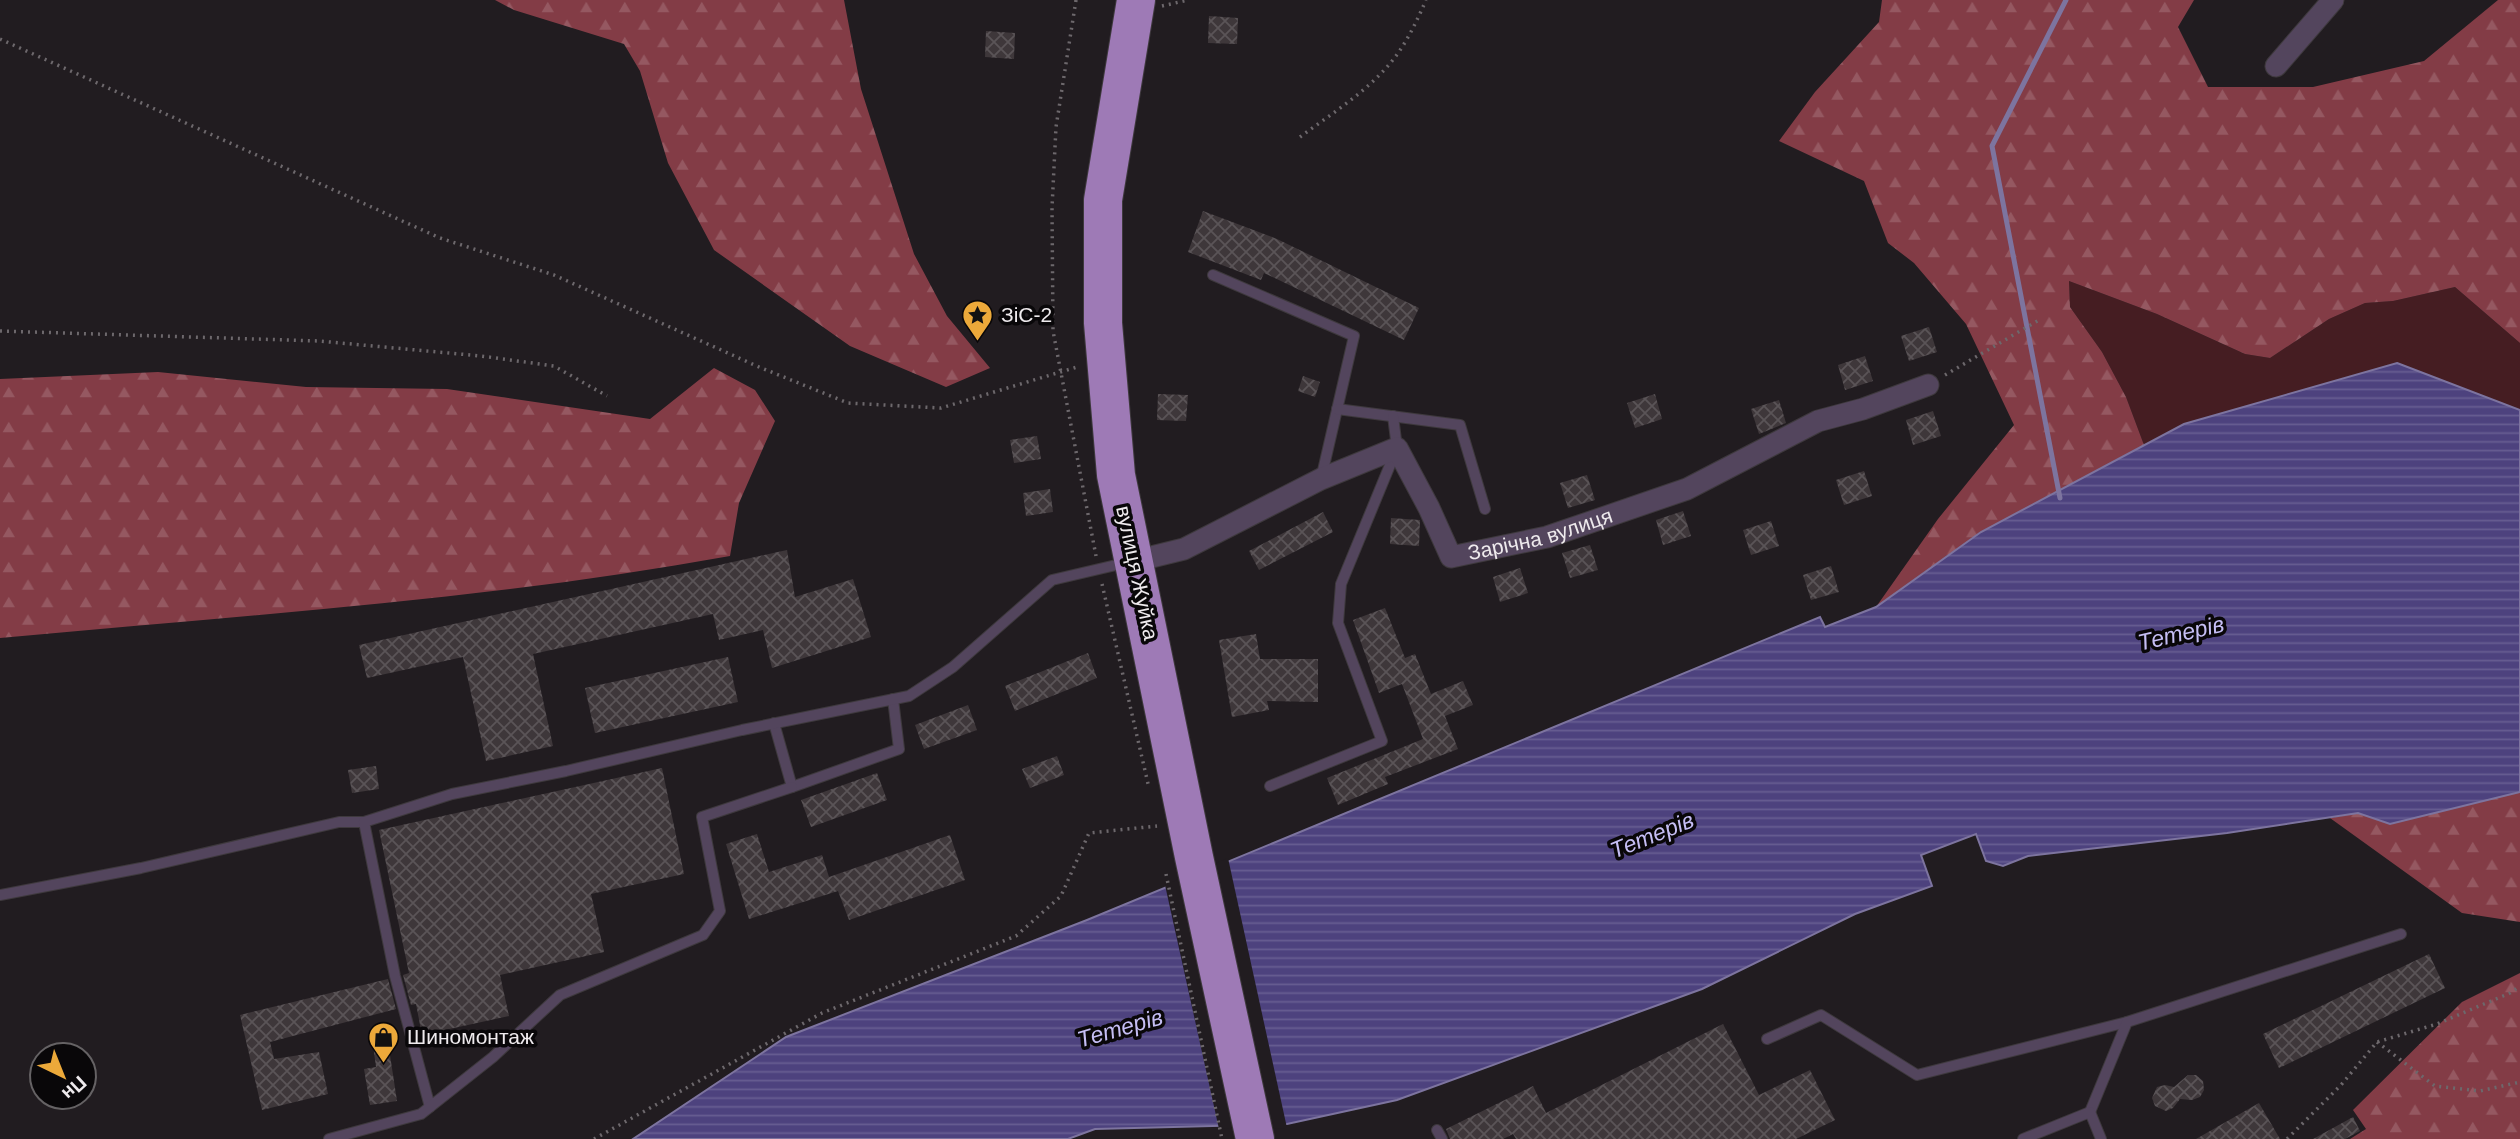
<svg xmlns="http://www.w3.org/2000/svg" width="2520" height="1139" font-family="Helvetica,sans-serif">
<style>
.green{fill:#451d22}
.forest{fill:url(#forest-firs)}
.water{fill:url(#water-rules);stroke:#7d749f;stroke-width:2}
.pier{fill:#211c20}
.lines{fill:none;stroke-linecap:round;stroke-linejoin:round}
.stream{stroke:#7d749f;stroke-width:5}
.building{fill:url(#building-cross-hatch)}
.lane-casing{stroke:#3e393d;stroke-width:12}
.street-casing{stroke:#3e393d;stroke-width:23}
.highway-casing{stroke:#3e393d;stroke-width:40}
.path{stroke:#6d686c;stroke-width:3.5;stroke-dasharray:2 5;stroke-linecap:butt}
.lane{stroke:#53455d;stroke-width:10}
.street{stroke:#53455d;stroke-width:21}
.highway{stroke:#9e7ab6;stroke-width:38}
.labels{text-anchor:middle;stroke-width:7;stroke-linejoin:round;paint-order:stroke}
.poi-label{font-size:21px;fill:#eeeaed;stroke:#090709;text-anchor:start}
.street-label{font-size:21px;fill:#eeeaed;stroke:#090709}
.water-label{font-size:23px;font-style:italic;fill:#c5bef4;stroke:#090709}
</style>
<defs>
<pattern id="forest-firs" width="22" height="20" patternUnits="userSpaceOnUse" patternTransform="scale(1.75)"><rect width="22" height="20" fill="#833c46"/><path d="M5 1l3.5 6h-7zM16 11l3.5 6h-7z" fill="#955861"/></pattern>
<pattern id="water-rules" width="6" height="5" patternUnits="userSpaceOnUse" patternTransform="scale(1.75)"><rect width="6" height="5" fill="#4d427e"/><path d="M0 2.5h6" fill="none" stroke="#675d91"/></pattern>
<pattern id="building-cross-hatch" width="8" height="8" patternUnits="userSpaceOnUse" patternTransform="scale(1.75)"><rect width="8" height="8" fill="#3e373a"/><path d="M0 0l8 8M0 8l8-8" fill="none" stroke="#5a5457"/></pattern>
</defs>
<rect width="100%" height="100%" fill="#211c20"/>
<polygon class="green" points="2069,281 2157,314 2245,354 2270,358 2329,319 2365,303 2393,301 2455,287 2520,343 2520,410 2397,363 2184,424 2144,445 2126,397 2102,352 2070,307"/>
<g class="forest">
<polygon points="495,0 844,0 861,89 914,254 947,316 990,368 946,387 850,346 714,250 668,163 640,71 624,44 514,10"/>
<polygon points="1882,0 2194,0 2178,27 2208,87 2313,87 2424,61 2498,0 2520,0 2520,343 2455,287 2393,301 2365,303 2329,319 2270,358 2245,354 2157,314 2069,281 2070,307 2102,352 2126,397 2144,445 1981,532 1876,607 1938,519 2014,425 1966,324 1914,263 1888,243 1864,181 1779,141 1815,92 1879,22"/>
<path d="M714,368L755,390L775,421L739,503L730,556C489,600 244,615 0,638V379L158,372L306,387L447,389L650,419Z"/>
<polygon points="2520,792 2520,922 2462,913 2330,818 2358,813 2390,824"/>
<polygon points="2520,973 2520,1139 2350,1139 2366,1129 2353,1110 2462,1002"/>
</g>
<polygon class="water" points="2397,363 2520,410 2520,792 2390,824 2358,813 2227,833 2028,856 2003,866 1986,861 1976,834 1921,855 1932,886 1855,914 1702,989 1397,1100 1287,1124 1095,1129 1068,1139 633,1139 786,1037 1087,920 1820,617 1825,627 1876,607 1981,532 2184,424"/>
<polygon class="pier" points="1228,858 1287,1128 1219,1129 1165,885"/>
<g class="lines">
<polyline class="stream" points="2060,498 1992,146 2066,0"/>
</g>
<g class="building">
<polygon points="1209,16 1238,18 1237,44 1208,43"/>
<polygon points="986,31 1015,33 1014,59 985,57"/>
<polygon points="1203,211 1277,239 1419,308 1404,340 1264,273 1261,280 1188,252"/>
<polygon points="1929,327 1937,352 1909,361 1901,336"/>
<polygon points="1865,356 1873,381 1845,390 1838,365"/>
<polygon points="1303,376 1320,382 1315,397 1298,391"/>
<polygon points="1158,394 1188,395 1186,421 1157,420"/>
<polygon points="1655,394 1662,419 1635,428 1627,403"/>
<polygon points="1779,400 1786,423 1759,434 1751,409"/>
<polygon points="1933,411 1941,436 1913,445 1906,420"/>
<polygon points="1037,436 1041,459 1014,463 1010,440"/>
<polygon points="1864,471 1872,496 1844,505 1836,480"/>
<polygon points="1587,475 1595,500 1568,508 1560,483"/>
<polygon points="1050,489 1053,512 1026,516 1023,493"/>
<polygon points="1683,511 1691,536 1663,545 1656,520"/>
<polygon points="1323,512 1333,532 1259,570 1249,551"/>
<polygon points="1391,518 1420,520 1419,546 1390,544"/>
<polygon points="1771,521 1779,546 1751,555 1743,530"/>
<polygon points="1590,545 1598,570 1570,578 1562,553"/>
<polygon points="787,550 795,597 853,579 871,637 772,668 763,630 719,640 713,614 533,654 553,746 486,761 463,657 367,678 359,645"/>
<polygon points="1831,566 1839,592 1811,600 1803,575"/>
<polygon points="1520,568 1528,593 1500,602 1493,577"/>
<polygon points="1385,608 1405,658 1415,654 1431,694 1463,681 1473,705 1445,716 1458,749 1385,777 1388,784 1338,805 1327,778 1423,739 1402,684 1379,693 1353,620"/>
<polygon points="1256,634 1260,659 1318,659 1318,702 1267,701 1269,710 1232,717 1219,640"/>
<polygon points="1088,653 1097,678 1015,711 1005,686"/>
<polygon points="728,657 738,702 595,733 585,688"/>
<polygon points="968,705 977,730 924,749 915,725"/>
<polygon points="1057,756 1064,775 1030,788 1022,769"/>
<polygon points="376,766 379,789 352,793 348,770"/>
<polygon points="662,768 684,874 591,894 604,952 500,975 509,1016 422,1035 416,1004 411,1005 403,975 409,973 379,830"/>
<polygon points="877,773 887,800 811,827 801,800"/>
<polygon points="757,834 769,872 822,855 829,877 950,835 965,880 849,920 838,891 749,919 726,844"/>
<polygon points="2429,954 2445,988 2279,1068 2263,1034"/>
<polygon points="388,979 396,1009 270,1042 274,1059 319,1052 328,1094 262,1110 240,1015"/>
<polygon points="1723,1024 1759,1095 1810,1070 1835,1120 1796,1139 1516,1139 1513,1134 1503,1139 1450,1139 1446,1129 1533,1086 1546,1113"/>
<polygon points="388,1042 397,1101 370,1105 364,1069 376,1067 373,1045"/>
<polygon points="2188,1075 2196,1075 2203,1081 2204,1090 2200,1097 2192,1100 2180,1099 2173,1108 2166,1111 2155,1106 2152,1098 2157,1087 2165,1085 2174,1087"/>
<polygon points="2259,1103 2280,1139 2196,1139"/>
<polygon points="2353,1117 2360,1131 2345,1139 2313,1139"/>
</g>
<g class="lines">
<defs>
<g id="lane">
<polyline points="1213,275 1354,336 1321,479"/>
<polyline points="1337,409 1460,425 1485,509"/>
<polyline points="774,723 792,787 899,749 893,699"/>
<polyline points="1270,786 1382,741 1338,623 1341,584 1397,448 1393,416"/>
<polyline points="0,895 141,868 339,822 364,822"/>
<polyline points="1767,1039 1821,1015 1917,1075 2127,1022"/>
<polyline points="430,1107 395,976 364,822 452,794 566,771 742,730 909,696 953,667 1052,580 1129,562"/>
<polyline points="2090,1112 2127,1022 2401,934"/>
<polyline points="1437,1130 1442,1139"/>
<polyline points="329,1139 421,1114 493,1057 560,995 703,935 720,911 702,817 792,787"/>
<polyline points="2023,1139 2090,1112 2101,1139"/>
</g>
<g id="street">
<polyline points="2276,66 2333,0"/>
<path id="s1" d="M1135,561L1184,549L1321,479L1397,448L1429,508L1451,557L1547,537L1687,489L1818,421L1863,409L1928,385"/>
</g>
<polyline id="highway" points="1136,0 1103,200 1103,323 1116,475 1194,857 1255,1139"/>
</defs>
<use href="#lane" class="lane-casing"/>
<use href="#street" class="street-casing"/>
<use href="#highway" class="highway-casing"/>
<g class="path">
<polyline points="1076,0 1056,127 1052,208 1053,331 1096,556"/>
<polyline points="1162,6 1188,0"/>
<polyline points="0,39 440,238 554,275 759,367 848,403 941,408 1077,367"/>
<path d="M1300,137C1331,114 1367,92 1392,61C1406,44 1417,21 1426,0"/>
<polyline points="0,331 319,341 481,356 554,366 607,396"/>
<polyline points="1945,375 2039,320"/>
<polyline points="1102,584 1149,788"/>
<polyline points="1166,874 1222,1139"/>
<polyline points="2377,1042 2435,1086 2480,1091 2520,1082"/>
<polyline points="594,1139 822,1013 1016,936 1061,896 1089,833 1157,826"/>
<polyline points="2287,1139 2341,1085 2377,1042 2437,1024 2510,993 2520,986"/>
</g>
<use href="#lane" class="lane"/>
<use href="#street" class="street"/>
<use href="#highway" class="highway"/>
</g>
<defs>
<symbol id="sight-pin" viewBox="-11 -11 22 30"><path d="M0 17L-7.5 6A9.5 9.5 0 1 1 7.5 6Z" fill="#eca93a" stroke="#090709"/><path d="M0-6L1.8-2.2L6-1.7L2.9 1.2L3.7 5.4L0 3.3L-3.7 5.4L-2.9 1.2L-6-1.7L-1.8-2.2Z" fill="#111"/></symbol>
<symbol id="shop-pin" viewBox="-11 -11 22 30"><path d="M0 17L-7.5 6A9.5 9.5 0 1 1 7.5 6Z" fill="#eca93a" stroke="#090709"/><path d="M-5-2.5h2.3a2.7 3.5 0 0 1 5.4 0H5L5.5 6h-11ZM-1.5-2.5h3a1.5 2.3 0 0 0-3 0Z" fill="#111"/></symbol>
</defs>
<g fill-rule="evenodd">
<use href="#sight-pin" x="960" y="298" width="35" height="47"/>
<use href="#shop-pin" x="366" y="1020" width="35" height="47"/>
</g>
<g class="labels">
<g class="poi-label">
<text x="1001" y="322">ЗіС-2</text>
<text x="407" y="1044">Шиномонтаж</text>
</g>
<g class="street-label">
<text dy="7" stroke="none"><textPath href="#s1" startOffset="500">Зарічна вулиця</textPath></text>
<text transform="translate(1137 573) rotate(78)" y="7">вулиця Жуйка</text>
</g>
<g class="water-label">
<text transform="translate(2181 633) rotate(-13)" y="8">Тетерів</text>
<text transform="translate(1652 835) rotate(-22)" y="8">Тетерів</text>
<text transform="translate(1120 1028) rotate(-16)" y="8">Тетерів</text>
</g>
</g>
<g transform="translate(63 1076) rotate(137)"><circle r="33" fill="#090709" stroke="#656264" stroke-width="2"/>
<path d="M0-5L12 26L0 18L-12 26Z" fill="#eca93a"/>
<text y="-10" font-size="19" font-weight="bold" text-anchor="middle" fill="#eeeaed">Пн</text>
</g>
</svg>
